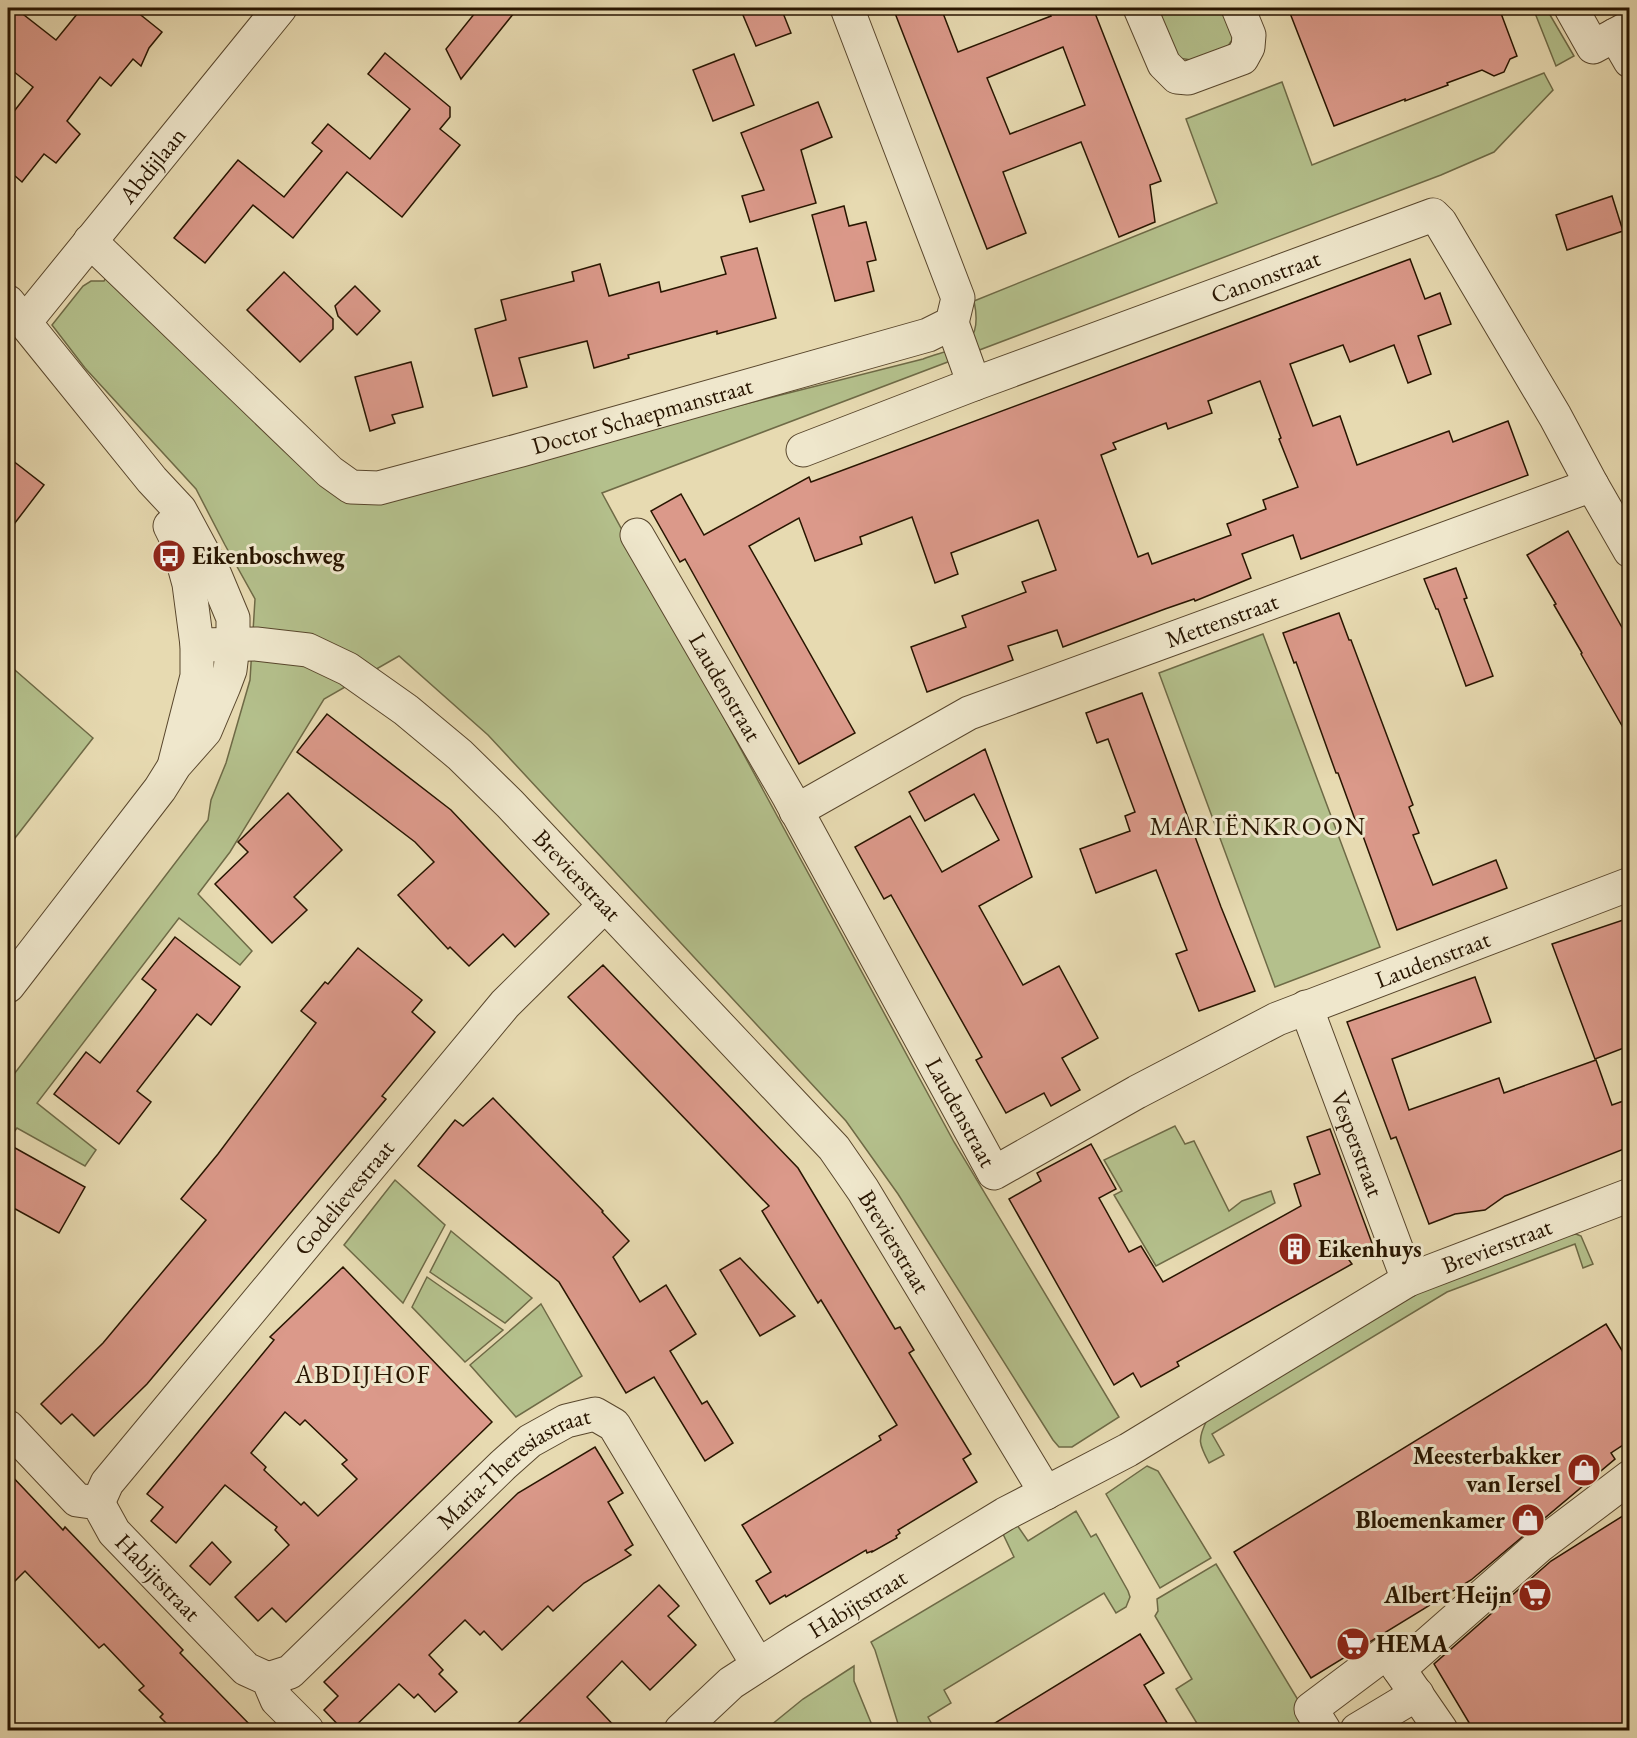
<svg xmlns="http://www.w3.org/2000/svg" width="1637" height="1738" font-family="'EB Garamond',serif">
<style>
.green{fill:#b4c08c;stroke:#6e6a46;stroke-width:1.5}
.building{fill:#db998a;stroke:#281500;stroke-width:1.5;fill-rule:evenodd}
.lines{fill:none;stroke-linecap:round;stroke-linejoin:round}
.minor-casing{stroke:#58462c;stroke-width:35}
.minor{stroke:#efe7cc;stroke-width:33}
.labels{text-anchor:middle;stroke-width:6;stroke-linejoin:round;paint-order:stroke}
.street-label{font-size:24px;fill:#281500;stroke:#efe7cc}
.poi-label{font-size:24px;font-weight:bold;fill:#281500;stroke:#efe7cc;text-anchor:start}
.neighbourhood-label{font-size:26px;letter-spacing:1.5px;fill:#281500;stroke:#efe7cc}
</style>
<rect width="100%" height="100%" fill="#e7dab1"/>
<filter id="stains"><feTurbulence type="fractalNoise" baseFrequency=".00333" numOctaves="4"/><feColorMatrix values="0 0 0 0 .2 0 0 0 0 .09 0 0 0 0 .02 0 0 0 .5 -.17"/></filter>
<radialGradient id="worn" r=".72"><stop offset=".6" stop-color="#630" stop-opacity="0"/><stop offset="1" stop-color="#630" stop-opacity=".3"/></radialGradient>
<g class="green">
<polygon points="1155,8 1227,8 1234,26 1232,40 1228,46 1197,61 1179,58"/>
<polygon points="1533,8 1546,8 1574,56 1556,66"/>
<path d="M1544,73L1553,90L1494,152L1441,175L602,493L954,1142L1119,1417L1072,1447H1059L1053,1440L898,1194L846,1121L488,735L399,656L324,699L230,852L198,894L252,951L240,965L179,918L37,1103L96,1150L85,1166L17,1128L8,1140V1082L208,820L211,800L226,763L250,680L255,599L225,545L196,489L85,368L52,325L83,286L91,281H104L109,272L375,498L923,359C959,346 984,348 974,301L1217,203L1186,119L1282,82L1312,165Z"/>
<polygon points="1263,634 1380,947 1275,987 1159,673"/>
<polygon points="8,664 93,738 8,847"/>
<polygon points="1175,1126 1185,1144 1194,1141 1229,1211 1242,1201 1271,1191 1275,1203 1156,1266 1114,1195 1122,1191 1104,1160"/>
<polygon points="395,1180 445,1225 403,1303 344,1245"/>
<polygon points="451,1231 532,1298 505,1323 430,1272"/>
<path d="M1576,1234L1581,1236L1593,1264L1583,1268L1575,1244L1447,1292L1212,1434L1224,1455L1209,1463C1199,1444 1197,1440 1207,1420L1422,1290L1565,1236Z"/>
<polygon points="427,1277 503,1330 465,1362 412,1307"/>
<polygon points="541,1304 582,1376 516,1417 470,1365"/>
<polygon points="1147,1466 1158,1471 1211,1558 1160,1588 1106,1494"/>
<polygon points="1076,1511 1091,1537 1096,1534 1128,1591 1130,1597 1126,1607 1116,1613 1104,1593 944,1690 951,1703 928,1717 935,1730 900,1730 875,1650 871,1642 1014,1557 1003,1534 1017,1525 1028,1541"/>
<polygon points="1216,1564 1315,1728 1312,1730 1201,1730 1176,1689 1192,1679 1155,1616 1158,1611 1157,1599"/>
<polygon points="854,1666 854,1681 874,1730 765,1730 803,1699"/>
</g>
<g class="building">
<polygon points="8,8 15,8 56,40 82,8 132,8 162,32 149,48 141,66 133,59 111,86 100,77 67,121 80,134 56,163 44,154 22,182 8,170 8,119 33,87 8,67"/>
<polygon points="479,8 518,8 461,79 446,49"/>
<polygon points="740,8 781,8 791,33 756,46"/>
<path d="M893,8H941L958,52L1051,16L1047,8H1093L1161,181L1150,185L1155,222L1119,237L1081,142L1003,172L1026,233L987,249ZM1063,47L1085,105L1010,134L987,78Z"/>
<polygon points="1288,8 1499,8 1517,56 1510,59 1504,72 1494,76 1482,70 1447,83 1448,85 1405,101 1405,99 1334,126"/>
<polygon points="385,53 450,107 450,117 440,129 460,145 402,217 347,172 293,238 253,205 205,263 174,238 238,160 284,197 322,151 312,143 328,124 370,159 410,109 368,74"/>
<polygon points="734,54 754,105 713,121 693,70"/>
<polygon points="818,102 832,137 801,150 816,203 750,222 742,196 764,190 741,133"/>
<polygon points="1612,196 1623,231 1567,250 1556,215"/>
<polygon points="844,206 849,226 866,222 876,260 867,262 874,291 835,301 812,215"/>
<polygon points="757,248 776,318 717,334 717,331 628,355 629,358 594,368 587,341 519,358 527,387 493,396 475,329 506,320 501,300 574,281 572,272 600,264 609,296 659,282 661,292 726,274 721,257"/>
<path d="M1410,259L1425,299L1440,293L1451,324L1418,336L1431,374L1408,383L1394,345L1350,362L1343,345L1290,364L1313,426L1340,416L1357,465L1449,431L1453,442L1508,421L1528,475L1301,559L1293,535L1242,554L1251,578L1222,590L1195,601L1194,599L1165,609L1063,647L1057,630L1008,646L1013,660L927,692L911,647L966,627L962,616L1026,592L1022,582L1056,570L1038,520L951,553L958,574L935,583L912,517L860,537L862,544L815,561L799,518L749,546L855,733L799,764L685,559L680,562L651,511L681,494L704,535L809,477L811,482ZM1260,381L1281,438L1279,439L1298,487L1263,500L1266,509L1227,524L1231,535L1152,564L1148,553L1138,557L1101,455L1116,449L1113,443L1166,423L1168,429L1212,413L1208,401Z"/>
<polygon points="284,272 333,319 333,329 300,362 247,310"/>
<polygon points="355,286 380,311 357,335 338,316 335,306"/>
<polygon points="411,362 423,407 392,415 395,423 370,431 355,377"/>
<polygon points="8,457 44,485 8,532"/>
<polygon points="1568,531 1629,640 1629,738 1581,654 1582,653 1554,605 1556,604 1527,555"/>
<polygon points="1456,568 1467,598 1464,599 1493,676 1466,686 1438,609 1436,609 1424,579"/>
<polygon points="1339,613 1349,640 1351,640 1413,805 1409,807 1419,833 1413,835 1433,885 1496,860 1507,888 1397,930 1359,825 1357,825 1338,773 1336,773 1296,662 1294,663 1283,633"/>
<polygon points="1142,693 1221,907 1255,991 1199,1011 1176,954 1187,950 1156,870 1096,893 1080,849 1130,831 1125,816 1135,812 1108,739 1097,743 1086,713"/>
<polygon points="327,714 451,810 549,914 515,947 503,934 469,966 450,947 448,949 398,895 434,862 415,842 297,752"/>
<polygon points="985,749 1032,877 979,906 1023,985 1059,966 1098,1038 1062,1058 1080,1090 1051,1106 1044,1093 1006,1113 976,1060 982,1057 891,895 884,899 855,847 910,816 942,872 999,840 974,794 925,821 909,792"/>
<polygon points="288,793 342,850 294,897 307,910 272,943 215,884 248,852 238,842"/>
<polygon points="1629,918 1629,1046 1595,1059 1552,944"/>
<polygon points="175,937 240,987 211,1025 197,1014 137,1091 151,1102 119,1144 54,1094 86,1052 100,1063 141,1010 156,990 142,979"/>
<polygon points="358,948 422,1000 412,1012 435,1032 382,1096 386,1099 147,1384 94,1436 72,1414 61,1424 41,1404 103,1343 206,1220 181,1199 218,1154 316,1023 301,1011 325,982 328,984"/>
<polygon points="603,965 798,1168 895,1329 900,1327 914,1350 909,1353 971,1454 963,1459 977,1482 898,1530 900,1533 896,1536 897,1538 872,1552 872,1551 867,1553 866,1550 786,1597 785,1595 770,1604 756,1581 771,1572 742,1525 881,1440 879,1436 897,1425 821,1300 818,1303 762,1211 769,1206 568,997"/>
<polygon points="1475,977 1491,1022 1392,1059 1409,1110 1499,1078 1504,1093 1596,1060 1612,1105 1629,1099 1629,1147 1505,1196 1485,1210 1455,1214 1429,1224 1396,1137 1391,1139 1347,1022"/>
<polygon points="493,1098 603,1211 602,1212 629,1241 613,1257 640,1302 666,1285 696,1334 670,1351 702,1404 707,1401 733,1443 705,1461 654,1377 626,1393 559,1282 418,1166 455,1120 463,1126"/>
<polygon points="1330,1129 1373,1246 1349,1260 1352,1264 1177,1362 1179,1366 1141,1387 1133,1373 1114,1385 1009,1199 1041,1181 1037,1173 1091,1144 1116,1189 1099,1198 1129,1252 1141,1246 1163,1282 1301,1206 1294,1184 1320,1174 1307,1137"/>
<polygon points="8,1144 85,1187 59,1233 8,1205"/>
<polygon points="740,1258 795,1316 760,1336 720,1270"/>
<path d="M343,1267L492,1422L286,1622L272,1608L258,1621L235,1597L289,1545L275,1530L277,1527L225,1485L176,1543L151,1521L163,1507L147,1494L274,1340L270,1337ZM285,1412L300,1425L305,1420L347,1460L342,1464L357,1479L318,1516L304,1502L301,1505L264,1470L266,1467L251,1453Z"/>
<polygon points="1606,1324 1629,1362 1629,1441 1611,1453 1615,1459 1471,1580 1311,1678 1234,1552"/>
<polygon points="595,1447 623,1493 608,1502 633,1545 625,1550 631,1555 584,1583 553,1611 548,1606 502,1650 484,1631 480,1635 465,1620 429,1655 443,1670 439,1674 457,1692 435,1712 418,1694 414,1698 399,1684 350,1731 344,1731 324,1710 338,1696 324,1682 518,1493"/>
<polygon points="8,1472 63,1530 65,1527 162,1628 183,1650 180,1653 256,1731 174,1731 160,1717 163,1714 139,1690 144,1686 104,1644 99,1648 25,1571 8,1588"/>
<polygon points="1629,1512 1629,1731 1474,1731 1434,1664 1551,1561"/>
<polygon points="212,1542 231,1562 210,1585 190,1566"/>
<polygon points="659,1585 679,1606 668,1616 696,1645 650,1690 622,1661 587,1697 619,1731 510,1731"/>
<polygon points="1140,1634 1164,1673 1144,1685 1172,1731 982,1731"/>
</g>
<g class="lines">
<defs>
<g id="minor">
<polyline points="1140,8 1164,64 1177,77 1188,78 1242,58 1248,47 1249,35 1238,8"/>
<polyline points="1571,8 1593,47 1630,27"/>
<polyline points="1615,35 1630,61"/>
<path id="s1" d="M90,241L330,472L351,487L379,488L521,450L928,335L952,323L958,298L847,8"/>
<polyline points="8,302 152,480 180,510 215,575 233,618 233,645 230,670 224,686 205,731 175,765 160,789 8,986"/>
<path id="s2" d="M25,322L280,8"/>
<polyline points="952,323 974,384"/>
<path id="s3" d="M803,450L974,384L1433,215L1440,222L1555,416L1592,485"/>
<polyline points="170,526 177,540 189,584 197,645 197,676 175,762"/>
<path id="s4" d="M637,535L789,797L994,1173L1137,1092L1277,1019L1630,884"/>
<path id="s5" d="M197,645L256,644L308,650L348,669L406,710L460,755L510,804L834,1148L863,1190L1046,1493"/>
<path id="s6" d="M796,811L969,713L1592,485L1630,551"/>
<path id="s7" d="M1306,1007L1408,1280"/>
<path id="s8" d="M8,1427L77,1500L98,1503L114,1532L246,1669L268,1679L277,1700L307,1730"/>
<path id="s9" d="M98,1503L107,1483L505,1004L605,905"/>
<polyline points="1399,1669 1441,1730"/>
<path id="s10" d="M268,1679L290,1672L503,1465L530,1441L566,1421L595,1414L614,1425L758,1665"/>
<path id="s11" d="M681,1730L731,1683L796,1641L1005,1514L1128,1450L1408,1280L1630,1195"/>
<polyline points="1324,1730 1311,1709 1387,1652 1399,1669 1539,1546 1630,1477"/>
<polyline points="1357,1730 1417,1694"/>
</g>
</defs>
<use href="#minor" class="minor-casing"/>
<use href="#minor" class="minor"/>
</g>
<defs>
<symbol id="bus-disc" viewBox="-11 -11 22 22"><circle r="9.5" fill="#8f2418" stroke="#efe7cc"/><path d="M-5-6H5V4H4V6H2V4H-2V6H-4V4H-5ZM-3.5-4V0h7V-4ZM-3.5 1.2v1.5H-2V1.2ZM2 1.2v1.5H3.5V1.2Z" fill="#fff"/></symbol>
<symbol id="building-disc" viewBox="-11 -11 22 22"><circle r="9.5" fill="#8f2418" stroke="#efe7cc"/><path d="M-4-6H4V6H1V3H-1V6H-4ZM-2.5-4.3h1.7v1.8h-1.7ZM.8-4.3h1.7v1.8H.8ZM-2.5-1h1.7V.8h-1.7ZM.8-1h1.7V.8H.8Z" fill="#fff"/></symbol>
<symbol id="shop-disc" viewBox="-11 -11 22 22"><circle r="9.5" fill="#8f2418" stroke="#efe7cc"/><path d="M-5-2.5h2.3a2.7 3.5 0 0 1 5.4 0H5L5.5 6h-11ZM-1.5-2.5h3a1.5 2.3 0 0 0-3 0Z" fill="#fff"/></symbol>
<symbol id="supermarket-disc" viewBox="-11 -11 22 22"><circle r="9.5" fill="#8f2418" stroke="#efe7cc"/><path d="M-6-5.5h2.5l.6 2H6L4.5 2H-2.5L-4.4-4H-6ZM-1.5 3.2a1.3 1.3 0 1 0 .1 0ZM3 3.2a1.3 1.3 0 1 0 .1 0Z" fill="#fff"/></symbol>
</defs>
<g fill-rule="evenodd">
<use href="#bus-disc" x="150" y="537" width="38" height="38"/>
<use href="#building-disc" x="1276" y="1230" width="38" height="38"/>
<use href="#shop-disc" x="1565" y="1451" width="38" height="38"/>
<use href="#shop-disc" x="1509" y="1501" width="38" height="38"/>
<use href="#supermarket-disc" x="1516" y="1576" width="38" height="38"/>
<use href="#supermarket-disc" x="1334" y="1625" width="38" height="38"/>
</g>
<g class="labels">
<g class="street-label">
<text dy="8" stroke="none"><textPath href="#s2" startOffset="202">Abdijlaan</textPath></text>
<text dy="8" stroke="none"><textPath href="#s3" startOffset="494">Canonstraat</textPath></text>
<text dy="8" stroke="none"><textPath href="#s1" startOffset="660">Doctor Schaepmanstraat</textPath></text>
<text dy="8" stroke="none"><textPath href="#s6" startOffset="468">Mettenstraat</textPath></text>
<text dy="8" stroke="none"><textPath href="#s4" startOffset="176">Laudenstraat</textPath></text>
<text dy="8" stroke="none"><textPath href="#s5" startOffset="465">Brevierstraat</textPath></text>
<text dy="8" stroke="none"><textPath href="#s4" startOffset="1220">Laudenstraat</textPath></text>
<text dy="8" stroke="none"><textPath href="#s4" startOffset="662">Laudenstraat</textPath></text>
<text dy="8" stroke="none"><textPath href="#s7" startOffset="146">Vesperstraat</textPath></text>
<text dy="8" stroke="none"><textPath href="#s9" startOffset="393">Godelievestraat</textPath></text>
<text dy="8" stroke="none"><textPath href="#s5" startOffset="951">Brevierstraat</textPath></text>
<text dy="8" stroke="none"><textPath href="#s11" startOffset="952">Brevierstraat</textPath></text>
<text dy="8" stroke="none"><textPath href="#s10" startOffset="328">Maria-Theresiastraat</textPath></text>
<text dy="8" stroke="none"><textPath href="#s8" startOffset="218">Habijtstraat</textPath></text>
<text dy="8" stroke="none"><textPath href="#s11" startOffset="218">Habijtstraat</textPath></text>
</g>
<g class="poi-label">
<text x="192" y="564">Eikenboschweg</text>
<text x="1318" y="1257">Eikenhuys</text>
<text x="1561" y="1464" text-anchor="end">Meesterbakker<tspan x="1561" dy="28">van Iersel</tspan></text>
<text x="1505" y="1528" text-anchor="end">Bloemenkamer</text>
<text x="1512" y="1603" text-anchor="end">Albert Heijn</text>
<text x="1376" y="1652">HEMA</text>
</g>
<g class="neighbourhood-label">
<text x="1258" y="835">MARIËNKROON</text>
<text x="363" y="1383">ABDIJHOF</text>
</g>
</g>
<rect width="1637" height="1738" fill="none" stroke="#e7dab1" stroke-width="30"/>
<rect x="9" y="9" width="1619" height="1720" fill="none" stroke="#281500" stroke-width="3"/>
<rect x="15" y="15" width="1607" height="1708" fill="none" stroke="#281500" stroke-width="1.5"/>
<rect width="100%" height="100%" filter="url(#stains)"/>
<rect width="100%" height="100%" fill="url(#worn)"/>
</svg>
